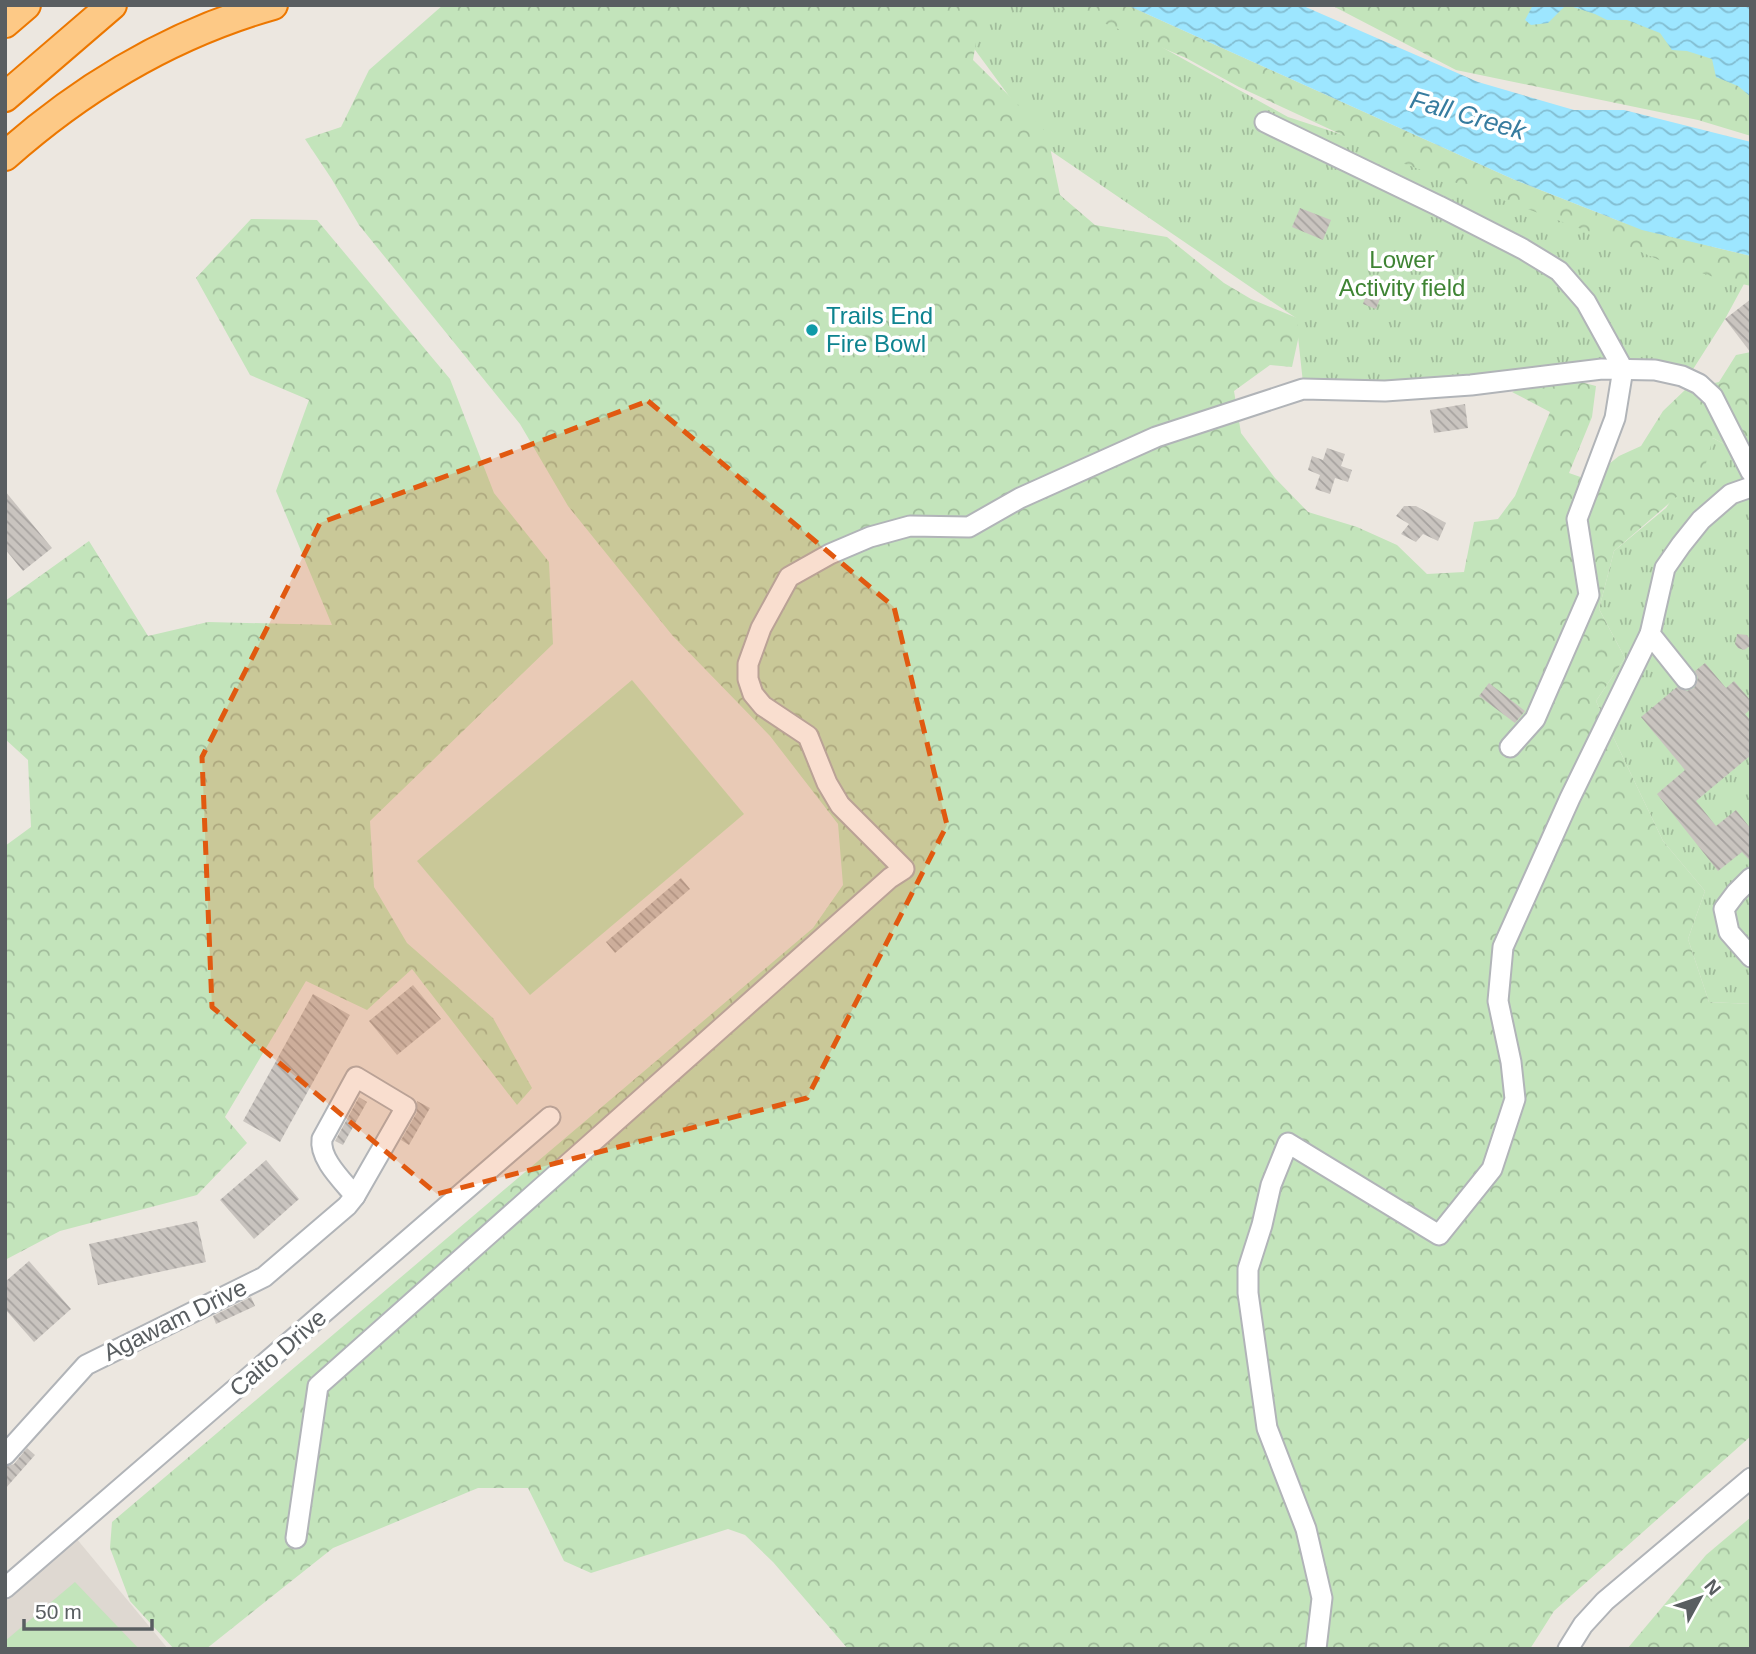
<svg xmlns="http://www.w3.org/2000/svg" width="1756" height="1654" font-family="Helvetica,sans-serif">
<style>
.education{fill:#ded8d1}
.grass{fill:url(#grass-tufts)}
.forest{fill:url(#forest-crowns)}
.pitch{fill:#c3e4bb}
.water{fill:url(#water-waves)}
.building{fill:url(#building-back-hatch)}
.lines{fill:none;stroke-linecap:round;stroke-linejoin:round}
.minor-casing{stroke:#b1b4b8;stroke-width:23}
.highway-casing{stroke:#ec7700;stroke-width:32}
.minor{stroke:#fff;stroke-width:19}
.highway{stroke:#fdc986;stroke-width:28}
.marked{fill:#e15910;fill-opacity:0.2;stroke:#e15910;stroke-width:5;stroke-dasharray:14 9;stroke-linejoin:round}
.culture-dot{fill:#0f9aa8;stroke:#fff;stroke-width:2.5}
.labels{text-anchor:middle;stroke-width:7;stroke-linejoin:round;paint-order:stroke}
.park-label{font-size:24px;fill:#3f8434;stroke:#fff}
.culture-label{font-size:24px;fill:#0d838f;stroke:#fff;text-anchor:start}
.street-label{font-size:24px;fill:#595e61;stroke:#fff}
.water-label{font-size:26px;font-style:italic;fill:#377c9f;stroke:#fff}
</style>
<defs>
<pattern id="grass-tufts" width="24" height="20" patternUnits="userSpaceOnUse" patternTransform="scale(1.75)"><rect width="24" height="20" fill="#c3e4bb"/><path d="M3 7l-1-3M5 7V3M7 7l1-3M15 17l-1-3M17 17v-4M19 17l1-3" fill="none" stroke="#a1bc9b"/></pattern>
<pattern id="forest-crowns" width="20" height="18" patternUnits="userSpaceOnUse" patternTransform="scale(1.75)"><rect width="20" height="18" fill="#c3e4bb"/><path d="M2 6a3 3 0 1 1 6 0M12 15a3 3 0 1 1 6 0" fill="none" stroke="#a1bc9b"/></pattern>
<pattern id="water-waves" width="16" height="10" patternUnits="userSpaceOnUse" patternTransform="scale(1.75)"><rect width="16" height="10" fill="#9de6ff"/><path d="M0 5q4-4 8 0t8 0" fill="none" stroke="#83bed2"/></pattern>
<pattern id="building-back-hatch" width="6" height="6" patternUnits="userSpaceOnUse" patternTransform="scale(1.75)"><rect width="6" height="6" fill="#c9c4bf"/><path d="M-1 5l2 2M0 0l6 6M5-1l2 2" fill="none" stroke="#a6a29f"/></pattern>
</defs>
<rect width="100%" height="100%" fill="#ece7e0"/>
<polygon class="education" points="71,1532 168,1649 5,1649 5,1588"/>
<g class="grass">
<polygon points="942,5 1086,5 1288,117 1588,215 1674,234 1751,260 1751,271 1725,319 1690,374 1618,369 1382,391 1303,383 1296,318 1048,149"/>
<polygon points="1713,438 1751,459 1751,1004 1709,1002 1688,939 1705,891 1663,841 1596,701 1625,658 1599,609 1614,551 1666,508"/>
</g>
<g class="forest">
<polygon points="443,5 985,5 982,7 973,60 1047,133 1060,195 1095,225 1167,237 1224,283 1251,299 1297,318 1299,335 1292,367 1270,365 1234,391 1241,433 1275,478 1308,512 1357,527 1397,545 1427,574 1464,572 1474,522 1498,519 1515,496 1550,412 1512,392 1532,385 1569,379 1596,386 1592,417 1569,473 1589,480 1619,456 1641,446 1663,411 1686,389 1719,382 1736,355 1751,352 1751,459 1713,438 1703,474 1614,551 1599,609 1625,658 1596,701 1663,841 1705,891 1688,939 1709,1002 1751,1004 1751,1436 1554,1611 1530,1649 848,1649 773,1562 745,1535 728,1529 591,1573 564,1561 528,1488 478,1488 333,1548 206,1649 174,1649 130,1601 110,1548 112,1522 813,928 843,885 838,824 770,736 672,635 568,506 520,424 359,225 331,178 305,139 341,127 369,70"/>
<polygon points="1049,5 1127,5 1515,180 1642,230 1751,256 1751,286 1720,279 1680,266 1673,266 1625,245 1405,164 1239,87 1186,58 1109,25"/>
<polygon points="1331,5 1751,5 1751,136 1698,120 1456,70"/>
<polygon points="251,219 317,220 450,379 494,493 549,562 553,644 370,821 374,887 407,943 493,1018 532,1088 517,1105 412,969 367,1010 306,981 225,1117 247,1143 197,1195 60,1231 5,1260 5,846 31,827 28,760 5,739 5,601 89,541 148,636 208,622 332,625 276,491 309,400 250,375 196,278"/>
<polygon points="1751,1517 1751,1649 1627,1649 1706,1555"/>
</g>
<g class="pitch">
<polygon points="632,680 744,814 530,995 417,861"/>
<polygon points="75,1582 139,1649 5,1649 5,1641"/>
</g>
<g class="water">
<polygon points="1127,5 1301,5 1478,82 1574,110 1624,110 1751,142 1751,256 1642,230 1515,180"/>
<polygon points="1533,5 1566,5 1548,23 1531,25 1525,20"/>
<polygon points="1567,5 1751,5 1751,97 1738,86 1716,77 1712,59 1687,51 1672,50 1660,33 1627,20 1607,20 1595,14"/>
</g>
<g class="building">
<polygon points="1300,208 1331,220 1323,240 1292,227"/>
<polygon points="1371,281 1385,286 1376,309 1363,304"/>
<polygon points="1751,299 1751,353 1725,319"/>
<polygon points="1465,404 1468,428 1434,433 1430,410"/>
<polygon points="1327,448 1345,454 1341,466 1352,470 1348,482 1335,478 1330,494 1315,489 1320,475 1308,470 1312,456 1323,460"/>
<polygon points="5,491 52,548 23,571 5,549"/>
<polygon points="1404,506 1416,506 1446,523 1438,541 1423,534 1416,542 1401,534 1409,524 1396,516"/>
<polygon points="1737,634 1747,635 1750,640 1750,646 1744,650 1738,648 1735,644"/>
<polygon points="1705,663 1726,688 1734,681 1751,701 1751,709 1745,714 1751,721 1751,755 1696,801 1716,826 1736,810 1751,829 1751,862 1742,852 1718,871 1657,794 1685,770 1641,717 1677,687 1687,691 1694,688 1698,678 1695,671"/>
<polygon points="1489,683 1525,711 1515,723 1479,696"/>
<polygon points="681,878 690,889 615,953 606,942"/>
<polygon points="413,985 441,1019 397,1055 369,1021"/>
<polygon points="313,994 350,1015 280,1142 243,1121"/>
<polygon points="359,1097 367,1102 343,1145 335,1141"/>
<polygon points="417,1101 430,1108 409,1145 401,1140 417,1112"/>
<polygon points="266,1160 299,1199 254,1239 220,1200"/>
<polygon points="197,1221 206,1262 98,1285 89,1244"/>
<polygon points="29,1261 71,1309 34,1342 5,1309 5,1282"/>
<polygon points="251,1297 255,1306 216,1324 213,1316"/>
<polygon points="27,1448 35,1455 5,1489 5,1467 14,1464"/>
</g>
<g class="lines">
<defs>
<g id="minor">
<polyline points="1265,122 1439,206 1523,249 1559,271 1586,302 1623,369 1615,418 1577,519 1589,595 1535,719 1510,747"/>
<polyline points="1686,679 1650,634 1665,568 1681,545 1701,520 1731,494 1751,487"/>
<polyline points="1751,878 1736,893 1724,909 1729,932 1751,957"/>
<path d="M356,1077L406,1107L355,1196C343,1181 319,1159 322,1139Z"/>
<polyline points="5,1455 86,1365 264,1277 347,1206 355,1196"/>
<polyline points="296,1538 318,1386 890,878 904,869 840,805 827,783 808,736 763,706 753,694 748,679 748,664 761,628 789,577 830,554 870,537 910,526 969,527 1020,498 1156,437 1303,389 1385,391 1471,385 1602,369 1655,370 1682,376 1699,384 1713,397 1751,472"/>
<polyline points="5,1588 550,1117"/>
<polyline points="1316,1649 1322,1598 1306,1529 1267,1428 1248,1293 1248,1269 1262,1225 1271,1185 1288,1143 1439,1235 1492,1169 1515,1099 1511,1062 1498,1001 1503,947 1570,798 1650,634"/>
<polyline points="1568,1649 1583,1625 1605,1601 1751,1478"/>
</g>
<g id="highway">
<polyline points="5,23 26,5"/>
<polyline points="5,97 112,5"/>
<path d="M5,156C84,86 171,34 273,5"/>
</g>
</defs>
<use href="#minor" class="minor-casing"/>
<use href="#highway" class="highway-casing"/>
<use href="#minor" class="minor"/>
<use href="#highway" class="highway"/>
</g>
<path class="marked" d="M648,401L894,607L947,825L807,1098L437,1194L212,1007L202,757L320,523Z"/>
<circle class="culture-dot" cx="812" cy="330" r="7"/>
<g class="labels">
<g class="park-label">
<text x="1402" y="268">Lower<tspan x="1402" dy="28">Activity field</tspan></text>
</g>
<g class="culture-label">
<text x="826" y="324">Trails End<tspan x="826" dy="28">Fire Bowl</tspan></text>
</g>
<g class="street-label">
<text transform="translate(175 1320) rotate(-26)" y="8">Agawam Drive</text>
<text transform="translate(278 1353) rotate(-41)" y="8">Caito Drive</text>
</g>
<g class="water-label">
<text transform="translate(1468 115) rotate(16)" y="9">Fall Creek</text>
</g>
</g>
<rect width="1756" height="1654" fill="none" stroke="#595e61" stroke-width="14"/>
<g transform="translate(1700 1598) rotate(50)" stroke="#ffffff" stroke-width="5" paint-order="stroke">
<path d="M0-5L12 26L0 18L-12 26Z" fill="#595e61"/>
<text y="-10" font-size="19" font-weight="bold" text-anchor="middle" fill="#595e61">N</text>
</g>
<path d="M24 1619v10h128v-10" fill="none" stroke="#595e61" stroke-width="3.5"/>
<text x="35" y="1619" font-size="21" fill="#595e61" stroke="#ffffff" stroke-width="5" paint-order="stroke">50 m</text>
</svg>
